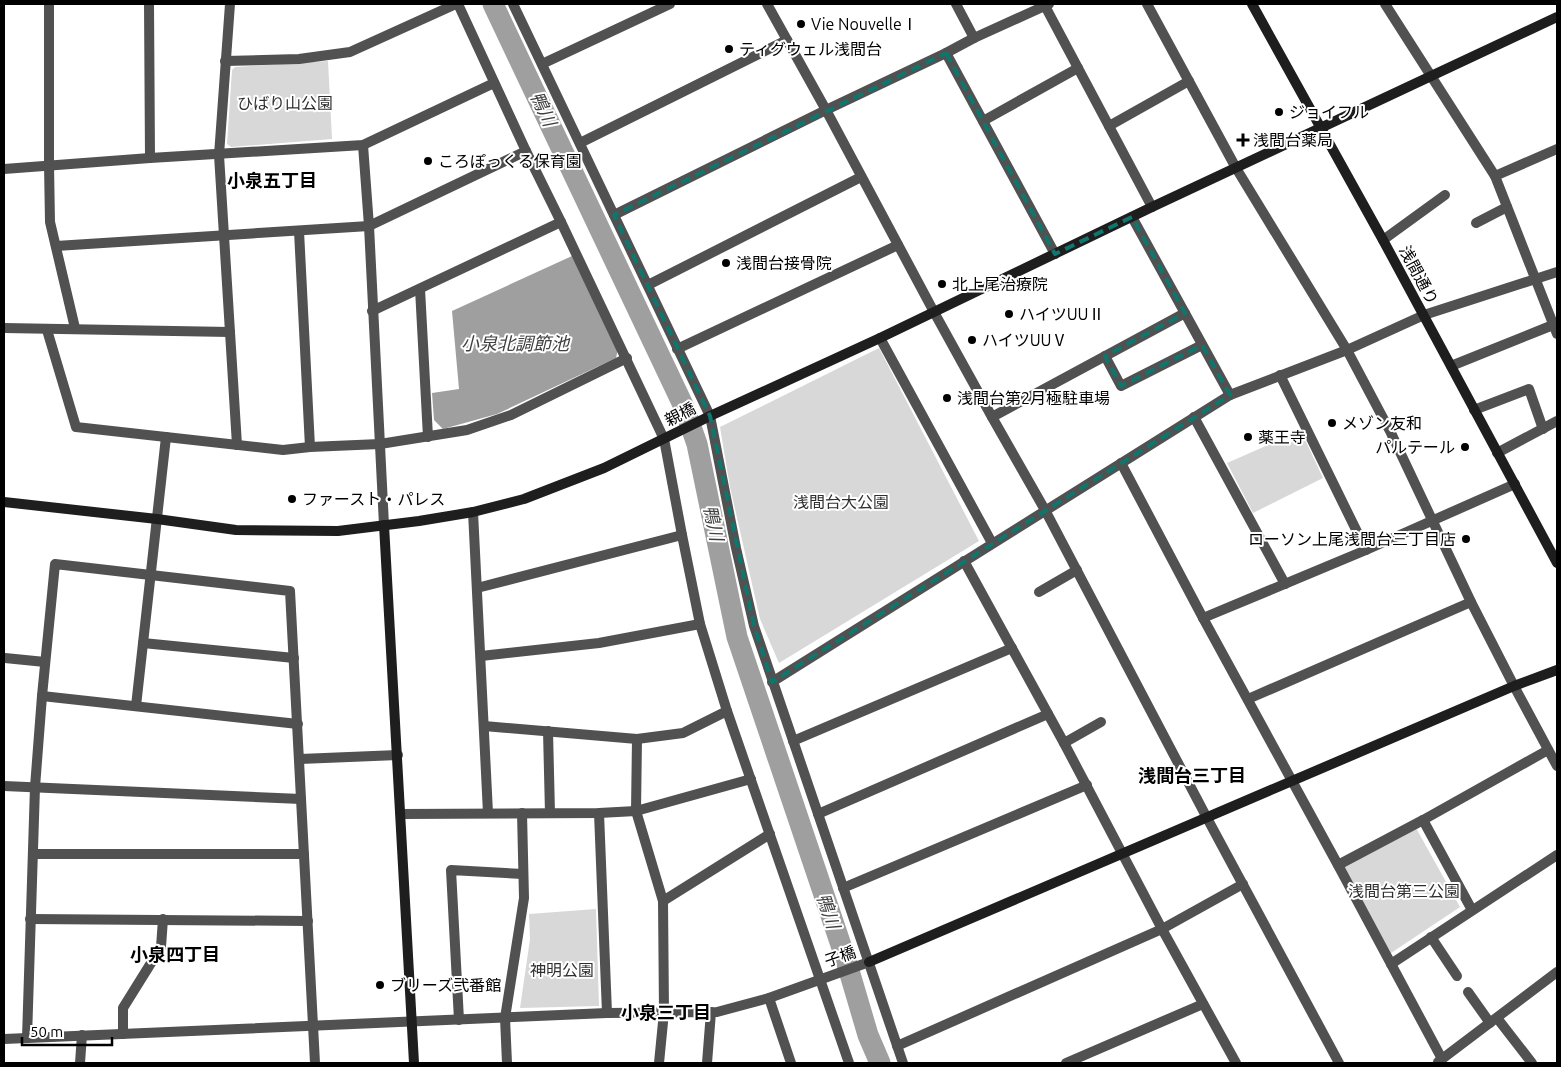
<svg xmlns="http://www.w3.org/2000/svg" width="1561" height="1067" font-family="Ubuntu,'Noto Sans JP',sans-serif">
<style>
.green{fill:#d8d8d8}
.water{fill:#9f9f9f}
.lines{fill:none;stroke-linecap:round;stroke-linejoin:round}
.river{stroke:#9f9f9f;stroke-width:21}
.street{stroke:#515151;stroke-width:10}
.secondary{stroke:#1e1e1e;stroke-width:10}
.marked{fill:none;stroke:#0f766e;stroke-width:4;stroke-dasharray:10 6;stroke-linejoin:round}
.poi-dot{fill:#000;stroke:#fff;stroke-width:2}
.labels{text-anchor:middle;stroke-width:4;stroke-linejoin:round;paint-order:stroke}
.poi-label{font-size:16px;fill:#000;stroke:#fff;text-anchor:start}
.park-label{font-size:16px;fill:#2f2f2f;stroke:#fff}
.street-label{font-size:16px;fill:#000;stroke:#fff}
.water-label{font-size:18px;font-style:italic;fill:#404040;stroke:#fff}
.neighbourhood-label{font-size:18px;font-weight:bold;fill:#000;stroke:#fff}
</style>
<rect width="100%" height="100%" fill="#fff"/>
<g class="green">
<polygon points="328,61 332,139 231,147 227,144 232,70 235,67"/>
<polygon points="879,348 979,541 779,663 760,619 730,487 720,427"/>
<polygon points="1302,433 1323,478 1253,513 1227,463 1284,438 1287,444 1299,439 1297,434"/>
<polygon points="1416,828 1460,907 1391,953 1344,866"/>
<polygon points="596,909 599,1006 520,1008 530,939 529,914"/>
</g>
<polygon class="water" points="572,256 618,349 616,358 497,414 443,429 434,420 432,393 459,389 452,311"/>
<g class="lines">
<polyline class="river" points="493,4 684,407 697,444 737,637 845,957 868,1035 880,1063"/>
<g class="street">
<polyline points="49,4 49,165 50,222 75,328"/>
<polyline points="149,4 150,158"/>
<polyline points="230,4 219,155 237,445"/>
<polyline points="458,4 526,151 561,222 664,439 682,535 700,624 727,711 849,1063"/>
<polyline points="513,4 710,416 736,548 754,626 903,1063"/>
<polyline points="767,4 826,110 934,312 992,417 1045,510 1207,818 1339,1063"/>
<polyline points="956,4 974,38"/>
<polyline points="1147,4 1236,168 1347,350 1391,433 1471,602 1514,686 1557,766"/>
<polyline points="1385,4 1495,176 1557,334"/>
<polyline points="1045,6 1152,207"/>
<polyline points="946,53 1055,254"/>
<polyline points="225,61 299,59 350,52 456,4"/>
<polyline points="542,64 670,4"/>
<polyline points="983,121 1078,68"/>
<polyline points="1109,126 1189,81"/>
<polyline points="580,143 787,40"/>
<polyline points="363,145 369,226 384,525"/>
<polyline points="4,169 150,158 363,145 494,83"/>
<polyline points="1495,176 1557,149"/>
<polyline points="614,215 826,110 946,53 974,38 1049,4"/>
<polyline points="1132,217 1230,395"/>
<polyline points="1476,223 1507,207"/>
<polyline points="299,231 310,447"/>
<polyline points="1383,240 1445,195"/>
<polyline points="56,246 369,226 526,151"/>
<polyline points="648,285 861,177"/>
<polyline points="420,289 428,437"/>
<polyline points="372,311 561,222"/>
<polyline points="4,328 230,332"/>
<polyline points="47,330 76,427 283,450 310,447 380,444 467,430 511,415 627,358"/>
<polyline points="880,338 992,543"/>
<polyline points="677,349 898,245"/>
<polyline points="1105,356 1121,386 1202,345"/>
<polyline points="1451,366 1553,325"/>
<polyline points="1280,375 1366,550"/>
<polyline points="1474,410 1529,389 1543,429"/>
<polyline points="992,417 1185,313"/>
<polyline points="1194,417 1285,584"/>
<polyline points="1497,453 1557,421"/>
<polyline points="1121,463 1203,618 1338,865 1442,1059"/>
<polyline points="473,512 488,813"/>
<polyline points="964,561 1064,743 1162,929 1236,1063"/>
<polyline points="477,588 682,535"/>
<polyline points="1039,592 1077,570"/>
<polyline points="1203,618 1366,550 1515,484"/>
<polyline points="143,643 294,658"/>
<polyline points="481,656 599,643 700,624"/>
<polyline points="5,658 45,662"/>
<polyline points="772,682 1230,395 1347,350 1424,315 1557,272"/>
<polyline points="42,696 298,724"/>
<polyline points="1248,699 1471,602"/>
<polyline points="136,706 166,437"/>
<polyline points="484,726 637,739 683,733 727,711"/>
<polyline points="548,731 550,813"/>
<polyline points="637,739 636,811 663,901 664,1012 659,1063"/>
<polyline points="793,741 1012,648"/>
<polyline points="1064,743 1101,722"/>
<polyline points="300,759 398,755"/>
<polyline points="4,786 301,799"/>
<polyline points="599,813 607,1013"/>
<polyline points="401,814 599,813 636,811 751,779"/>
<polyline points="818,814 1048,714"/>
<polyline points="1423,820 1472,910"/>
<polyline points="34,854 304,854"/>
<polyline points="1338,865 1423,820 1548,750"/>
<polyline points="843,888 1087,785"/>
<polyline points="663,901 770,834"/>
<polyline points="30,919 308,921"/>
<polyline points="1431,937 1457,976"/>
<polyline points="1391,964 1557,855"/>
<polyline points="1468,992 1490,1023"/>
<polyline points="769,998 791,1063"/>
<polyline points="1497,1018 1532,1063"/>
<polyline points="459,1020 451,870 523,874"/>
<polyline points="123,1034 123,1008 161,947 163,919"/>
<polyline points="27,1038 35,787 42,696 55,564 290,591 315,1063"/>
<polyline points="4,1039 607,1013 717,1012 769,998 869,962"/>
<polyline points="897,1046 1162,929 1243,884"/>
<polyline points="1438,1062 1557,972"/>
<polyline points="80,1063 82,1035"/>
<polyline points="507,1063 505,1018 524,898 522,813"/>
<polyline points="707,1063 711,1012"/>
<polyline points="1066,1063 1203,1004"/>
</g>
<g class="secondary">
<polyline points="1252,4 1383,240 1557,563"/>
<polyline points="4,502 157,519 236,530 338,531 419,521 473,512 524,499 604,468 710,416 880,338 1152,207 1557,17"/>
<polyline points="384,525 414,1063"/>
<path d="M869,962C1083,869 1298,778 1514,686L1557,670"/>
</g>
</g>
<path class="marked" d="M946,53L1055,254L1132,217L1185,313L1105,356L1121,386L1202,345L1230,395L772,682L754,626L710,416L614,215Z"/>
<g class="poi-dot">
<circle cx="801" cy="24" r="5"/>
<circle cx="729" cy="49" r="5"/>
<circle cx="1279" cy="112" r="5"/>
<path d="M1240.5 132.5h5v5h5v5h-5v5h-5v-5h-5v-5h5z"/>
<circle cx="428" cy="161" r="5"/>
<circle cx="726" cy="263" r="5"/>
<circle cx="942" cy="284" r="5"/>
<circle cx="1009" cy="314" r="5"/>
<circle cx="972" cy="340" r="5"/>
<circle cx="947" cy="398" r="5"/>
<circle cx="1332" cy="423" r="5"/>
<circle cx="1248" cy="437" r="5"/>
<circle cx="1465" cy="447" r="5"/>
<circle cx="292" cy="499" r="5"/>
<circle cx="1466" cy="539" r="5"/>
<circle cx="380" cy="985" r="5"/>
</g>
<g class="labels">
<g class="poi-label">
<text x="811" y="30">Vie NouvelleⅠ</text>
<text x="739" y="55">ティグウェル浅間台</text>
<text x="1289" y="118">ジョイフル</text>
<text x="1253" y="146">浅間台薬局</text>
<text x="438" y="167">ころぽっくる保育園</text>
<text x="736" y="269">浅間台接骨院</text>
<text x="952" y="290">北上尾治療院</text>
<text x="1019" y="320">ハイツUUⅡ</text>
<text x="982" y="346">ハイツUUⅤ</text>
<text x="957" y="404">浅間台第2月極駐車場</text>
<text x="1342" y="429">メゾン友和</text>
<text x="1258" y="443">薬王寺</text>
<text x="1455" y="453" text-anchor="end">パルテール</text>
<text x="302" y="505">ファースト・パレス</text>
<text x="1456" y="545" text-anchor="end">ローソン上尾浅間台三丁目店</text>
<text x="390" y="991">ブリーズ弐番館</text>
</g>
<g class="park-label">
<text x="285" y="109">ひばり山公園</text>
<text x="841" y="508">浅間台大公園</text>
<text x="1404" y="897">浅間台第三公園</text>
<text x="562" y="976">神明公園</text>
</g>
<g class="street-label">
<text transform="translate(1419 275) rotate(62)" y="6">浅間通り</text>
<text transform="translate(680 414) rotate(-27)" y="6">親橋</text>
<text transform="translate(840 956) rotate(-19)" y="6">子橋</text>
</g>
<g class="water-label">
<text transform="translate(543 109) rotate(65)" y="6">鴨川</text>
<text x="515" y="350">小泉北調節池</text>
<text transform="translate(713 523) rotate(78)" y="6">鴨川</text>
<text transform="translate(828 911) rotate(71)" y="6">鴨川</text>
</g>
<g class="neighbourhood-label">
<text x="272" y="187">小泉五丁目</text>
<text x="1192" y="782">浅間台三丁目</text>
<text x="175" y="961">小泉四丁目</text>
<text x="666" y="1019">小泉三丁目</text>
</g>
</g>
<rect width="1561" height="1067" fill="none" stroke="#000000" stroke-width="10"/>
<path d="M22 1037v8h90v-8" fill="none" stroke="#000000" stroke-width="2.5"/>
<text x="30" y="1037" font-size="15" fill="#000000" stroke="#ffffff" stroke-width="4" paint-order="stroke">50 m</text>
</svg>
